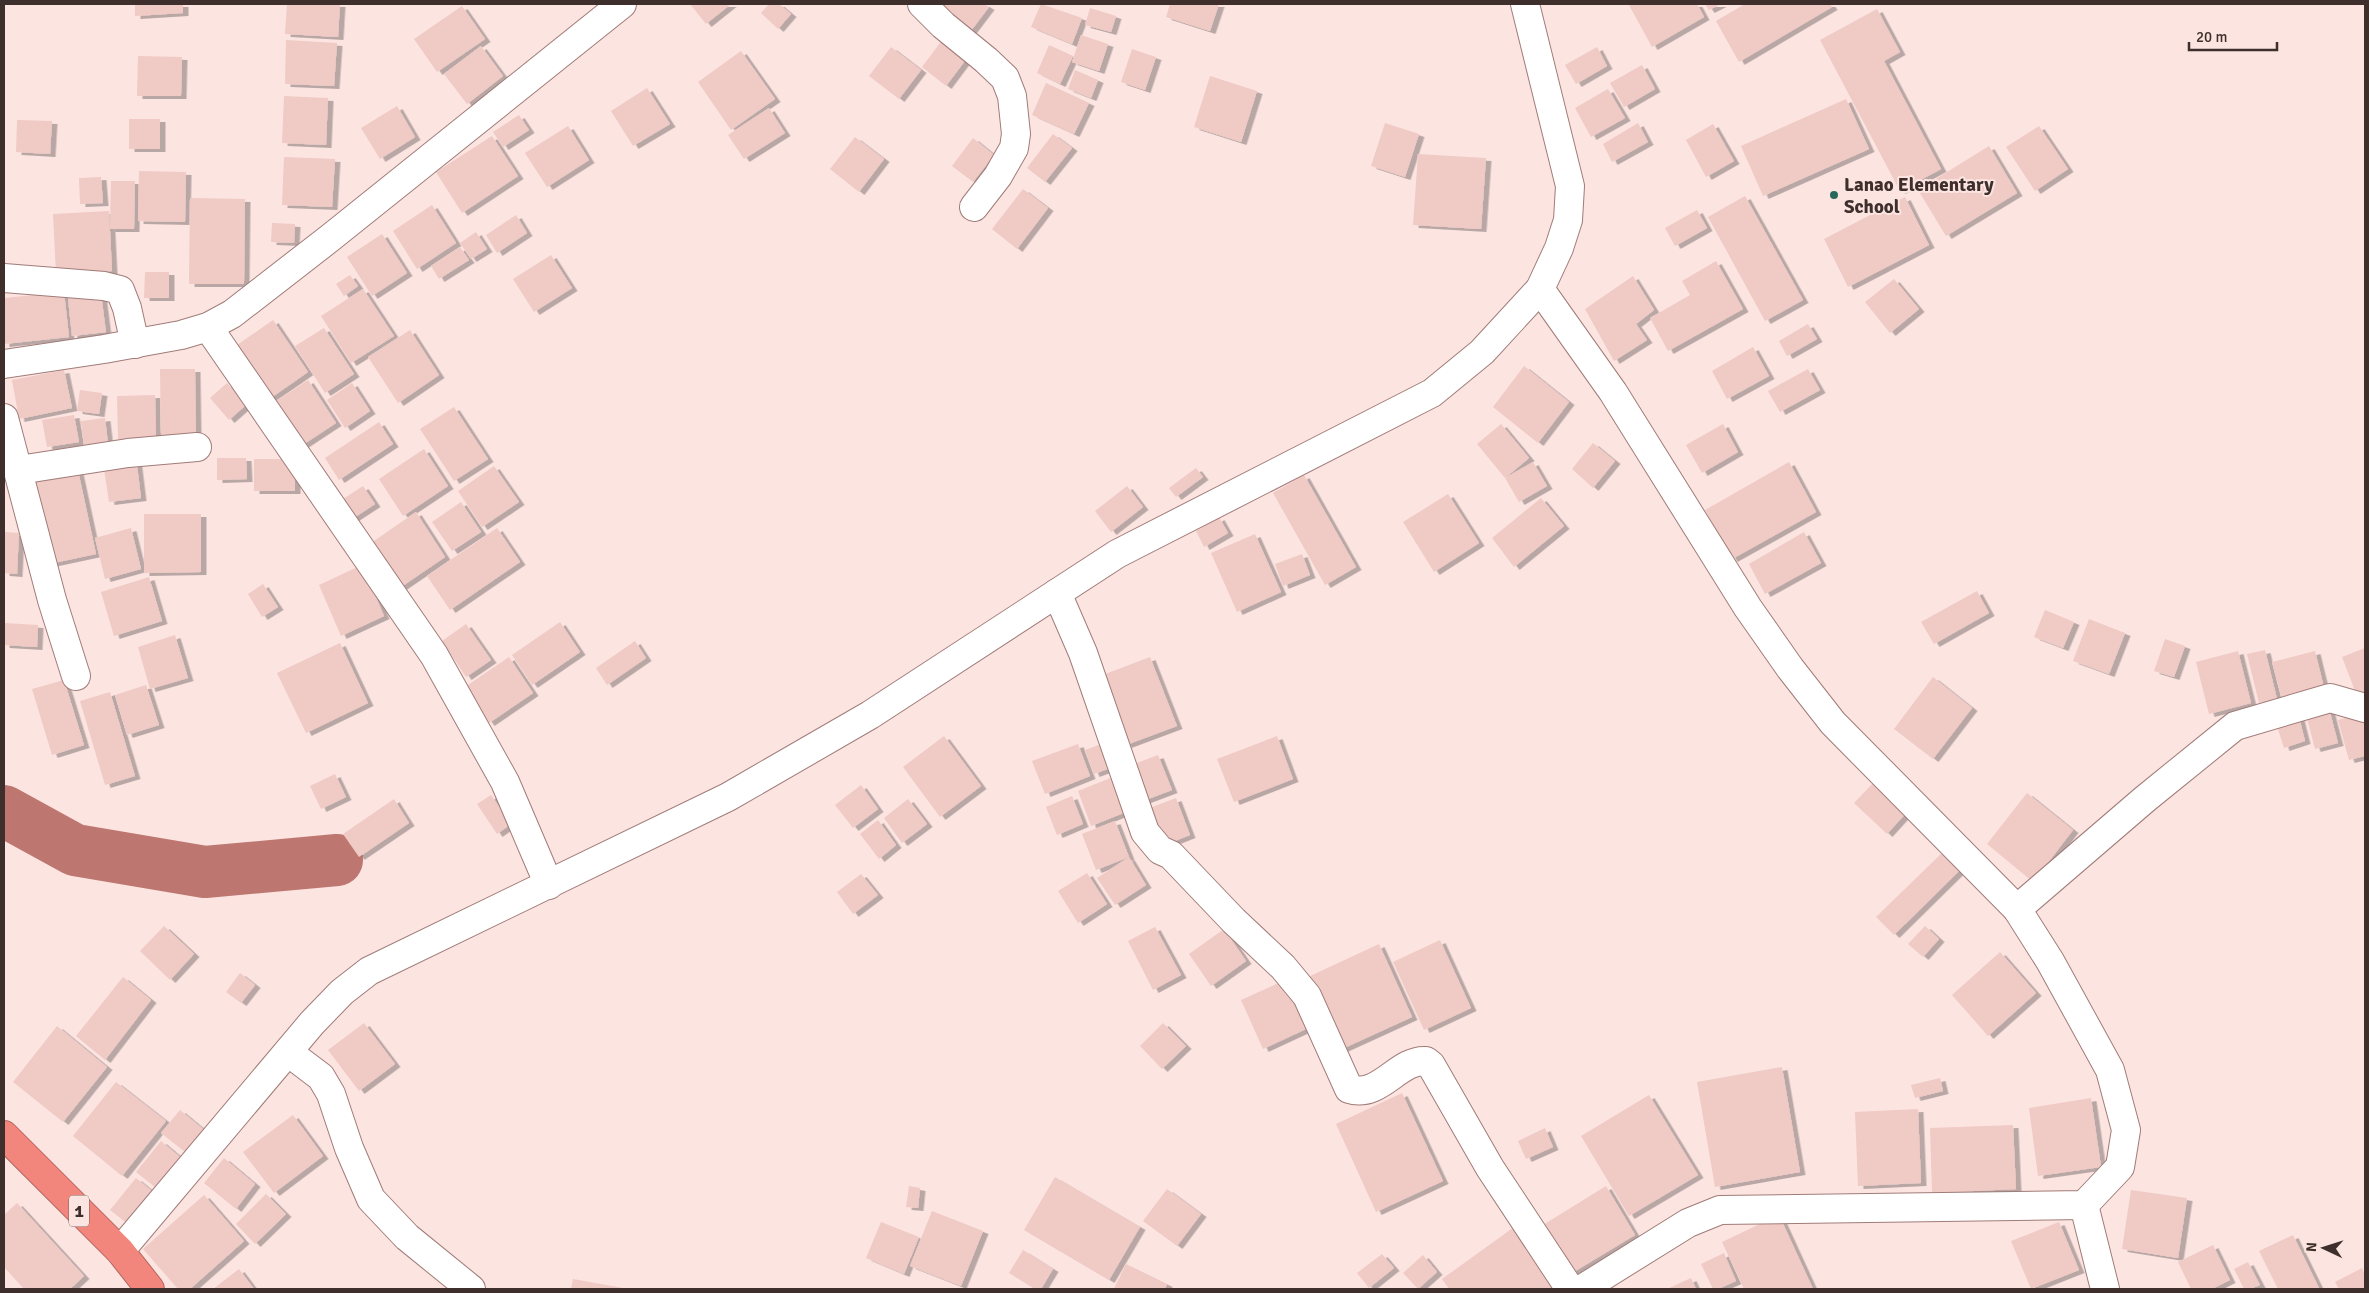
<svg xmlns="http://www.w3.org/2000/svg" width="2369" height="1293" font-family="Signika,sans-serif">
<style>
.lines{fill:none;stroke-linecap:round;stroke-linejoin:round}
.river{stroke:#bd7770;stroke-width:52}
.building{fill:#f0cac5;filter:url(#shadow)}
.minor-casing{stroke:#a07c78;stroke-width:30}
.highway-casing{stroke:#b36760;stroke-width:30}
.minor{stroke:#fff;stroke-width:28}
.highway{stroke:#f2857c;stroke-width:28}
.poi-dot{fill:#26695a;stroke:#fce4e1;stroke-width:2}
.labels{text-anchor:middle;stroke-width:4;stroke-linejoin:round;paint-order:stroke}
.shield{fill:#fce4e1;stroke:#776563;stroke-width:1}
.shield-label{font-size:18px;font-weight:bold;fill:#3e2f2d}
.poi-label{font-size:19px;font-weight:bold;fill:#3e2f2d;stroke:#fce4e1;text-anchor:start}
</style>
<defs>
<filter id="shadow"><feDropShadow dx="5.5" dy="3" stdDeviation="0" flood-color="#0004"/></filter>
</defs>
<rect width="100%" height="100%" fill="#fce4e1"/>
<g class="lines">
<polyline class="river" points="4,811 75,850 205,872 337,860"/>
</g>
<g class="building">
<polygon points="135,4 183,4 183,13 135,16"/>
<polygon points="287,4 340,4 338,37 285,34"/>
<polygon points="690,4 731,4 706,24"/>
<polygon points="769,4 779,4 791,14 778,29 761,13"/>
<polygon points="941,4 984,4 989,7 967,36"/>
<polygon points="1041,4 1082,18 1072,44 1031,27"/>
<polygon points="1170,4 1219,4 1210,31 1166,17"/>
<polygon points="1632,4 1697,4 1704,17 1652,47 1629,5"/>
<polygon points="1705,4 1721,4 1709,10"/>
<polygon points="1745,4 1830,4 1832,7 1739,62 1716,21"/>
<polygon points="462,6 485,39 437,72 414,39"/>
<polygon points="1090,8 1116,16 1111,32 1085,25"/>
<polygon points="1877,9 1900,52 1884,61 1941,169 1900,191 1820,40"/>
<polygon points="946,35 970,54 946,86 922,67"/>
<polygon points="1081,35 1108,44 1099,71 1072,62"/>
<polygon points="286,40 337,43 334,86 285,84"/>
<polygon points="1049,45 1073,56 1060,84 1037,73"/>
<polygon points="481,46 503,76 467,104 444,74"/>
<polygon points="891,47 921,70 899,99 869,76"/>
<polygon points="1597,47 1607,66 1576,84 1565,65"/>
<polygon points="1132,49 1156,57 1145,90 1121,82"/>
<polygon points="741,51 775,99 731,130 698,82"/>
<polygon points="138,56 182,57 181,96 137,96"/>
<polygon points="1642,65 1655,89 1624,107 1610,83"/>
<polygon points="1075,70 1098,80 1091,98 1068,89"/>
<polygon points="1210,76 1257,91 1241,142 1194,127"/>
<polygon points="1046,83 1089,103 1074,134 1032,115"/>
<polygon points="647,88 670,124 633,146 611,111"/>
<polygon points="1608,89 1625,118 1591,137 1575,108"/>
<polygon points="284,96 328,98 326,145 282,143"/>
<polygon points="1846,99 1869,149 1763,196 1741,146"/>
<polygon points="397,106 415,137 380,159 361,128"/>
<polygon points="769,108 785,133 744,159 728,135"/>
<polygon points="519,115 529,130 503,147 493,132"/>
<rect x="129" y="119" width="31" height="30"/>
<polygon points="17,120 52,121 50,154 16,152"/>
<polygon points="1385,123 1419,134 1405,177 1371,166"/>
<polygon points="1638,123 1648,142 1612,162 1603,144"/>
<polygon points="1713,124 1734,161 1706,177 1686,140"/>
<polygon points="568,126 589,160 547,187 525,153"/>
<polygon points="2039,126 2068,169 2035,191 2006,147"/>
<polygon points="1053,134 1072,148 1045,182 1027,168"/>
<polygon points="492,136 518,176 462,213 436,172"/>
<polygon points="855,137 884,159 859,192 830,169"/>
<polygon points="973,138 994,155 973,182 952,166"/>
<polygon points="1989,146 2017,193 1946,236 1918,190"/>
<polygon points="1418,154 1486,158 1481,229 1413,225"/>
<polygon points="284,157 335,159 332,207 282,205"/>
<polygon points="139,171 186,172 185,222 138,221"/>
<polygon points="101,177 103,203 80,204 79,178"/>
<polygon points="111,181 135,181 134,229 110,229"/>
<polygon points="1023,189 1048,208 1017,249 992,229"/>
<polygon points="1745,196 1803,300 1765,321 1708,217"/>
<polygon points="1905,197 1929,245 1848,287 1824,239"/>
<polygon points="190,198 245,199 244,284 189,284"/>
<polygon points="432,205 456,243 417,269 393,231"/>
<polygon points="1697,210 1707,228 1675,246 1665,228"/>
<polygon points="109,211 112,271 56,274 53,214"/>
<polygon points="516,215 527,233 497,253 486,235"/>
<polygon points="272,223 295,224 294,243 271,242"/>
<polygon points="476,232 487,249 471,259 460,243"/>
<polygon points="382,234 407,273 372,296 347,257"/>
<polygon points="460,247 469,260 439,279 431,266"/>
<polygon points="551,255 572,288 534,312 513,279"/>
<polygon points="1716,261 1743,309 1668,351 1650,318 1690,295 1682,281"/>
<polygon points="145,272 169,272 169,298 144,298"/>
<polygon points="350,275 358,286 344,296 336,284"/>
<polygon points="1633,276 1654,310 1636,324 1647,340 1614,361 1585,309"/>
<polygon points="1894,279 1919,309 1890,333 1865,302"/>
<polygon points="363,289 394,336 351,363 321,316"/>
<polygon points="64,292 69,337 4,344 4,298"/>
<polygon points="101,294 106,332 72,336 68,298"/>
<polygon points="273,320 308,372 265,402 230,350"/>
<polygon points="1808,324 1817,339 1787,356 1779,341"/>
<polygon points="324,328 354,374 325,393 295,346"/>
<polygon points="410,330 439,375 398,403 368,357"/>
<polygon points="1753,347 1769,376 1727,399 1712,371"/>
<polygon points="1524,366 1569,402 1538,443 1493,407"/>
<polygon points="160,369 195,369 196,434 161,435"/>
<polygon points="1808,369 1820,390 1780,412 1768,391"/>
<polygon points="64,370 72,408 19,419 12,380"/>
<polygon points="308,380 336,423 298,448 270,405"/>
<polygon points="227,383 246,405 229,420 210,398"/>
<polygon points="352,383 370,411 345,428 327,400"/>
<polygon points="80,390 102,393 99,414 77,411"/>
<polygon points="155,395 156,439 118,439 117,396"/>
<polygon points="454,407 488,459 454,481 420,429"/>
<polygon points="74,415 79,442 47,447 42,420"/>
<polygon points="105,418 108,444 84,447 81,421"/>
<polygon points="379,422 393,444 339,480 325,458"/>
<polygon points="1501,424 1529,458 1505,478 1533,462 1547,486 1519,502 1505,478 1477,444"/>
<polygon points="1723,424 1738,452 1702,473 1686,445"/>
<polygon points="1593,443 1615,461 1593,488 1572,469"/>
<polygon points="424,449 448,486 403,516 379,479"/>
<polygon points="136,457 141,498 109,502 103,462"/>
<polygon points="217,458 246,458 247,479 217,480"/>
<rect x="254" y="459" width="41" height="32"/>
<polygon points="1789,462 1816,512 1732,559 1705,510"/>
<polygon points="77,466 96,554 49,564 30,476"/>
<polygon points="494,466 519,502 482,527 458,491"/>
<polygon points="1196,468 1203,477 1176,497 1169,488"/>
<polygon points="1304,475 1356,567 1325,585 1273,493"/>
<polygon points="363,486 375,504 352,519 340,501"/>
<polygon points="1127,486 1143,507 1111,532 1095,511"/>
<polygon points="1448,494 1479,543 1434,572 1403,522"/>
<polygon points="1541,498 1564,526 1514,567 1492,538"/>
<polygon points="461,502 481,532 452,551 432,522"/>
<polygon points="416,512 445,557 401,587 371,543"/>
<polygon points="144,514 201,514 201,572 144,573"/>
<polygon points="1219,517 1228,533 1204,547 1196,531"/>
<polygon points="131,528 141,569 105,579 95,538"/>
<polygon points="497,528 520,562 450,610 427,576"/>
<polygon points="4,532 19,533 17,574 4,573"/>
<polygon points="1804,532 1821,563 1765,594 1749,564"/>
<polygon points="1255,534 1281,592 1237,612 1211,553"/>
<polygon points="1302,554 1310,575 1283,586 1275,564"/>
<polygon points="362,565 384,616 341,636 319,585"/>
<polygon points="149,577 162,621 114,636 101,592"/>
<polygon points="263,584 278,607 262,617 248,594"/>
<polygon points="1977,591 1989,613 1934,644 1921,622"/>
<polygon points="2045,610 2074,622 2063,648 2034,637"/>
<polygon points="2089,619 2125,633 2109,674 2073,661"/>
<polygon points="560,622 580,652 532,685 512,655"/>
<polygon points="4,623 38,625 37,647 4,645"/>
<polygon points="466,624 491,660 466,677 442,641"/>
<polygon points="175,635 188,678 150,689 138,647"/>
<polygon points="2165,639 2185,646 2174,677 2154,671"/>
<polygon points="635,641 646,658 607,685 596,668"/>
<polygon points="340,643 368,703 306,733 277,673"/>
<polygon points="2365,648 2365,702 2360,704 2342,657"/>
<polygon points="2265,650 2277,699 2259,703 2247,654"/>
<polygon points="2238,651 2251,703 2209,714 2196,662"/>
<polygon points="2315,651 2326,696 2284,707 2272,662"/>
<polygon points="509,657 533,693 489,723 465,687"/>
<polygon points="1150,657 1177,726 1126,745 1100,676"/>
<polygon points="1933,677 1972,708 1933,759 1894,729"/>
<polygon points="64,680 84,745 52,755 32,689"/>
<polygon points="146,685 159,725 127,735 115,695"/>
<polygon points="110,692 135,776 105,785 80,701"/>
<polygon points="2327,701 2338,743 2315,749 2304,707"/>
<polygon points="2298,713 2305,741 2284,748 2275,720"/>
<polygon points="2365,713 2365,756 2349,760 2338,720"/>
<polygon points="944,736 981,786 940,817 903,767"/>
<polygon points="1277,736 1293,779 1234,802 1217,759"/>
<polygon points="1104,743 1113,767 1094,774 1085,750"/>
<polygon points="1078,744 1090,776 1045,794 1032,761"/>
<polygon points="1158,755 1172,790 1143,801 1129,766"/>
<polygon points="335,774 346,797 321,809 310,786"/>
<polygon points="1113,777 1126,812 1091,826 1078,791"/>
<polygon points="1875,781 1907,812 1887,834 1854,803"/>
<polygon points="861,785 878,809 853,828 835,805"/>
<polygon points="2027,793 2073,830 2033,882 1987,844"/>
<polygon points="491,795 511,824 497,834 477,804"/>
<polygon points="1072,796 1083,824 1057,835 1046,807"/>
<polygon points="1176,798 1190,835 1162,846 1147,809"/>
<polygon points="394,799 409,823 359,857 343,834"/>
<polygon points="908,799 927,824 902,843 884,818"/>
<polygon points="878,820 896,845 879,859 860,834"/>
<polygon points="1115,821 1129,857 1146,885 1115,905 1097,878 1129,857 1096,870 1082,834"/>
<polygon points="1944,851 1961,869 1894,935 1876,917"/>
<polygon points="1087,873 1107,904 1078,923 1058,891"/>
<polygon points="861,874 878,895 853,914 837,892"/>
<polygon points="164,926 194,954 170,980 140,951"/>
<polygon points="1925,926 1939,939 1923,957 1908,944"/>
<polygon points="1155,927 1181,975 1153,990 1128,941"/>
<polygon points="1224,929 1246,961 1211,986 1189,954"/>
<polygon points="1440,940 1471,1008 1424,1030 1393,962"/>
<polygon points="1379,944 1412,1017 1342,1049 1308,977"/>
<polygon points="2000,952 2036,993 1988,1036 1952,995"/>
<polygon points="240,973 255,985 241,1003 226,992"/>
<polygon points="123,977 151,1000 105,1060 76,1036"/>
<polygon points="1283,981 1306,1029 1263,1049 1241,1000"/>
<polygon points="364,1023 395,1064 359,1091 328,1050"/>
<polygon points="1163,1023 1186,1046 1162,1069 1140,1046"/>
<polygon points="57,1026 107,1067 63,1122 13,1082"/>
<polygon points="1782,1067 1800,1172 1715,1187 1697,1082"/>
<polygon points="1940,1078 1943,1091 1915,1098 1911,1085"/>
<polygon points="116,1082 166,1121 122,1176 73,1136"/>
<polygon points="1402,1093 1443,1181 1376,1212 1336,1124"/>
<polygon points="1649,1095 1698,1175 1629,1216 1581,1136"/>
<polygon points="2091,1098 2101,1167 2038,1176 2029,1108"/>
<polygon points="1918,1109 1921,1183 1858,1186 1855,1112"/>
<polygon points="180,1110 203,1129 185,1152 161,1133"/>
<polygon points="293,1115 323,1156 274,1193 243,1152"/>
<polygon points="2013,1125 2016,1189 1932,1193 1930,1128"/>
<polygon points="1545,1128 1553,1147 1526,1159 1518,1141"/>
<polygon points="161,1141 180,1157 156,1188 136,1172"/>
<polygon points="224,1158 255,1184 236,1209 204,1183"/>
<polygon points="1055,1177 1140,1227 1109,1280 1024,1230"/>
<polygon points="136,1178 158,1196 133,1228 110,1210"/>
<polygon points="909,1186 920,1188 918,1208 906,1207"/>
<polygon points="1606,1186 1635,1235 1567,1276 1538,1228"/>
<polygon points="1167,1189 1201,1214 1177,1246 1143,1221"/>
<polygon points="2131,1190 2187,1198 2178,1258 2122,1249"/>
<polygon points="266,1194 286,1214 255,1244 236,1224"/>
<polygon points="204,1195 244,1241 190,1289 178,1289 143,1249"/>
<polygon points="17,1203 84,1276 70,1289 24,1289 4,1267 4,1215"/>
<polygon points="932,1211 983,1231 961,1286 910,1266"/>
<polygon points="1779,1215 1813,1289 1744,1289 1722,1242"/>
<polygon points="881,1222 919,1237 904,1274 866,1258"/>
<polygon points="2059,1222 2079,1270 2031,1289 2011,1241"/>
<polygon points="1517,1225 1559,1283 1550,1289 1449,1289 1442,1279"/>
<polygon points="2293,1235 2319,1288 2317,1289 2278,1289 2259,1251"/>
<polygon points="2213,1245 2230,1280 2212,1289 2191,1289 2178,1262"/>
<polygon points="1023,1250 1053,1269 1041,1289 1035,1289 1009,1273"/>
<polygon points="1724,1253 1736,1281 1718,1289 1713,1289 1701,1264"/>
<polygon points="1382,1254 1394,1268 1369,1288 1357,1273"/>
<polygon points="1423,1255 1437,1272 1418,1289 1403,1273"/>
<polygon points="2248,1262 2260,1285 2250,1289 2244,1289 2234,1269"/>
<polygon points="1126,1264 1167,1284 1165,1289 1114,1289"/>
<polygon points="2362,1268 2365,1275 2365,1289 2339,1289 2335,1282"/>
<polygon points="239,1269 254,1289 213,1289"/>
<polygon points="1691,1278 1696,1289 1667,1289"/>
<polygon points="573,1279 623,1288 623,1289 571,1289"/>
</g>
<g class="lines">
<defs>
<g id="minor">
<polyline points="922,4 943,25 986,60 1005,78 1012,96 1016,134 1014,148 998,176 974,207"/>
<polyline points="4,278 104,286 120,290 127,308 135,344"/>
<polyline points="1540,289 1613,392 1748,608 1790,668 1833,723 2017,909 2050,961 2110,1070 2126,1130 2120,1167 2084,1205 1720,1210 1688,1223 1582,1289"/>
<polyline points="208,327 434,655 505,782 549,885"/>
<polyline points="4,364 104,349 181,335 208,327 232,314 330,238 622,4"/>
<polyline points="4,418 52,600 76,676"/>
<polyline points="19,470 128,453 197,447"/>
<path d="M1057,593L1083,653L1145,832L1160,850L1171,855L1234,921L1283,967L1307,996L1349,1089C1380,1099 1398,1059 1426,1061L1431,1065L1490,1168L1570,1289"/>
<polyline points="2017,909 2145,799 2235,726 2330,698 2365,708"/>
<polyline points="288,1052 321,1077 331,1094 349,1148 371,1199 407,1237 471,1289"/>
<polyline points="2084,1205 2105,1289"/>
<polyline points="120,1251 312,1023 342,992 369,971 728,797 870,715 1117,554 1432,393 1482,352 1540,289 1559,248 1568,220 1570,186 1525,4"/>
</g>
<polyline id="highway" points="4,1135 120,1251 150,1289"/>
</defs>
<use href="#minor" class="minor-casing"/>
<use href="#highway" class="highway-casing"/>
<use href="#minor" class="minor"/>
<use href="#highway" class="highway"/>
</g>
<circle class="poi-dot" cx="1834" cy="195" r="5"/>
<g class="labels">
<rect class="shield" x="69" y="1195.5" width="20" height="31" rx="4"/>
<g class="shield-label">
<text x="79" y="1217">1</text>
</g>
<g class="poi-label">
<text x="1844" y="191">Lanao Elementary<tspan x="1844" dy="22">School</tspan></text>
</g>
</g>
<rect width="2369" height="1293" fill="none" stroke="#3e2f2d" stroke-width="10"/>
<g transform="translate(2324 1248) rotate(274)" stroke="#fce4e1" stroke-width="4" paint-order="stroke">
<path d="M0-4L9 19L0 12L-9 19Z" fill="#3e2f2d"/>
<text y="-8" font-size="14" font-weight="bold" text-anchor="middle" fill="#3e2f2d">N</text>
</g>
<path d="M2189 42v8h88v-8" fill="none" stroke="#3e2f2d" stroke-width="2.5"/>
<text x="2196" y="42" font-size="15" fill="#3e2f2d" stroke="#fce4e1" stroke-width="4" paint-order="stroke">20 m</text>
</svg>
